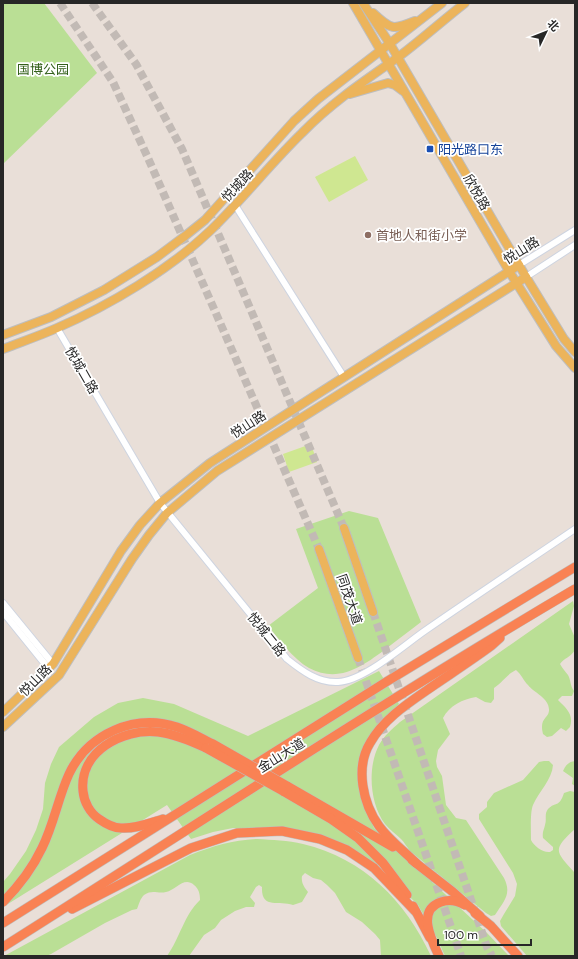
<svg xmlns="http://www.w3.org/2000/svg" width="578" height="959" font-family="'DM Sans','Noto Sans SC',sans-serif">
<style>
.green{fill:#badf95}
.pitch{fill:#cfe791}
.lines{fill:none;stroke-linecap:round;stroke-linejoin:round}
.major-tunnel{stroke:#c2bab5;stroke-width:8;stroke-dasharray:8 4;stroke-linecap:butt}
.minor-casing{stroke:#ced4e0;stroke-width:8}
.major-casing{stroke:#bebebe;stroke-width:10}
.highway-casing{stroke:#bebebe;stroke-width:10}
.minor{stroke:#fff;stroke-width:6}
.major{stroke:#ecb45b;stroke-width:8}
.highway{stroke:#f98254;stroke-width:9}
.highway-bridge-casing{stroke:#bebebe;stroke-width:10;stroke-linecap:butt}
.highway-bridge{stroke:#f98254;stroke-width:9}
.transit-dot{fill:#1a4fb4;stroke:#fff;stroke-width:1.5}
.education-dot{fill:#8d6e63;stroke:#fff;stroke-width:1.5}
.labels{text-anchor:middle;stroke-width:3.5;stroke-linejoin:round;paint-order:stroke}
.park-label{font-size:13px;fill:#34601b;stroke:#fff}
.transit-label{font-size:13px;fill:#164399;stroke:#fff;text-anchor:start}
.street-label{font-size:13px;fill:#272727;stroke:#fff}
.education-label{font-size:13px;fill:#785e54;stroke:#fff;text-anchor:start}
</style>
<rect width="100%" height="100%" fill="#e9dfd8"/>
<g class="green">
<polygon points="3,3 44,3 97,73 3,164"/>
<path d="M349,511L378,518L421,622C410,631 398,639 387,648C363,666 339,684 309,668C293,659 280,640 268,626L318,588L296,529Z"/>
<path d="M573,601L574,606L569,624L575,638V650C571,657 564,658 560,664C562,668 565,671 568,675C571,680 570,686 574,691L572,696H562L558,700C566,708 574,714 570,727L566,731L561,728L552,736L547,737L543,734C539,718 548,719 549,711C550,698 534,693 528,685C523,680 522,675 516,670C507,674 503,682 494,688V699L491,703L485,702L476,697C463,699 449,706 443,718L450,734L438,750L436,761L437,767L442,776L446,805L456,818L466,820L504,878C512,894 504,901 495,915L491,916L486,913L410,851C407,847 404,842 401,839C396,834 390,830 385,824C370,804 367,768 379,745C384,736 392,729 400,722Z"/>
<polygon points="379,671 399,704 374,731 360,760 360,794 374,828 487,933 509,956 445,956 437,938 418,905 379,867 279,828 233,828 213,832 191,839 167,805 3,907 3,882 10,874 26,851 36,830 43,809 45,783 51,764 59,747 94,717 118,703 143,698 174,704 248,736"/>
<path d="M544,761H549L553,765C552,780 539,791 533,805C530,812 531,831 531,840C534,846 543,853 550,852L553,850V847L543,838C542,832 544,830 545,825C547,819 544,814 548,809C556,801 559,808 564,793L570,791L575,792V829C552,850 555,851 575,873V956H527L501,926L500,921L504,914L515,896L517,884L513,873L479,819V814L487,807V802L494,793L523,780L539,762Z"/>
<path d="M575,761V786L572,784L573,778L563,771C566,765 568,762 575,761Z"/>
<path d="M257,839C272,840 288,840 303,844C364,859 405,900 431,956H381L380,940L375,934L362,922L346,912L335,893L327,885L321,880L313,878L305,873L302,876C301,883 304,887 308,892L302,902L293,905C279,900 261,910 262,887L259,885L256,887L250,897L255,903L254,907H246L235,911L221,920L215,928L204,935L189,956H167C180,938 184,915 200,900C200,894 199,889 194,885C184,876 176,890 166,892C157,894 153,889 144,895C140,899 139,904 137,909L132,910L105,923L51,954L46,956H4L190,855C213,846 233,840 257,839Z"/>
</g>
<g class="pitch">
<polygon points="355,156 368,180 329,202 315,177"/>
<polygon points="311,444 317,462 289,472 283,454"/>
</g>
<g class="lines">
<g class="major-tunnel">
<polyline points="60,3 113,82 148,158 319,549"/>
<polyline points="92,3 136,64 182,149 344,528"/>
<polyline points="373,612 487,947 492,956"/>
<polyline points="358,658 461,956"/>
</g>
<defs>
<g id="minor">
<polyline points="235,205 344,377"/>
<polyline points="519,265 575,230"/>
<polyline points="526,277 575,245"/>
<path d="M57,328L160,503L287,659C302,671 318,683 338,682C364,681 404,645 426,630C475,596 525,563 575,529"/>
<polyline points="3,603 53,664"/>
<polyline points="3,612 49,669"/>
</g>
<g id="major">
<polyline points="353,3 509,271 556,346 575,368"/>
<polyline points="363,3 390,44 526,277 564,339 575,352"/>
<path d="M373,13C391,30 393,30 415,21"/>
<polyline points="350,94 388,83 395,85 403,91"/>
<polyline points="3,335 51,317 104,290 157,257 185,236 205,220 294,121 318,99 442,3"/>
<path d="M3,349C21,342 39,336 57,328C110,305 169,270 211,230C243,199 270,164 302,133C330,104 364,81 397,58C420,41 442,21 465,3"/>
<polyline points="344,528 373,612"/>
<polyline points="319,549 358,658"/>
<polyline points="3,712 53,664 121,551 140,525 160,503 210,463 519,265"/>
<polyline points="3,727 59,675 132,559 149,535 167,513 217,471 526,277"/>
</g>
<g id="highway">
<polyline points="287,786 393,847"/>
<polyline points="283,791 331,819 358,838 383,863 407,895"/>
<path d="M163,819C150,823 135,829 121,828C113,828 106,824 99,819C90,813 84,802 83,791C79,752 122,728 158,732C175,734 191,741 206,748"/>
<polyline points="412,860 453,892 480,916"/>
<path d="M416,863C404,851 389,840 379,826C363,804 355,768 370,743C384,718 410,702 433,686C452,673 472,660 491,646L500,638"/>
<path d="M3,902C19,886 32,869 42,848C54,824 58,798 69,774C88,734 134,713 177,727C189,731 201,738 213,744"/>
<polyline points="413,906 430,938"/>
<polyline points="72,909 191,848 237,833 282,831 320,839 347,850 374,868 415,911"/>
<polyline points="475,913 491,926 518,956"/>
<polyline points="3,923 386,682 575,567"/>
<path d="M3,947C193,827 381,703 575,589"/>
<path d="M439,956C432,941 416,910 441,902C449,899 458,901 465,905"/>
</g>
</defs>
<use href="#minor" class="minor-casing"/>
<use href="#major" class="major-casing"/>
<use href="#highway" class="highway-casing"/>
<use href="#minor" class="minor"/>
<use href="#major" class="major"/>
<use href="#highway" class="highway"/>
<defs>
<g id="highway-bridge">
<polyline points="213,744 287,786"/>
<polyline points="206,748 283,791"/>
</g>
</defs>
<use href="#highway-bridge" class="highway-bridge-casing"/>
<use href="#highway-bridge" class="highway-bridge"/>
</g>
<rect class="transit-dot" x="426" y="145" width="8" height="8" rx="2"/>
<circle class="education-dot" cx="368" cy="235" r="4"/>
<g class="labels">
<g class="park-label">
<text x="43" y="74">国博公园</text>
</g>
<g class="transit-label">
<text x="438" y="154">阳光路口东</text>
</g>
<g class="street-label">
<text transform="translate(237 185) rotate(-47)" y="5">悦城路</text>
<text transform="translate(477 192) rotate(60)" y="5">欣悦路</text>
<text transform="translate(521 250) rotate(-32)" y="5">悦山路</text>
<text transform="translate(82 370) rotate(60)" y="5">悦城二路</text>
<text transform="translate(248 424) rotate(-33)" y="5">悦山路</text>
<text transform="translate(350 599) rotate(71)" y="5">同茂大道</text>
<text transform="translate(267 634) rotate(51)" y="5">悦城二路</text>
<text transform="translate(35 680) rotate(-45)" y="5">悦山路</text>
<text transform="translate(281 755) rotate(-32)" y="5">金山大道</text>
</g>
<g class="education-label">
<text x="376" y="240">首地人和街小学</text>
</g>
</g>
<rect width="578" height="959" fill="none" stroke="#272727" stroke-width="8"/>
<g transform="translate(546 32) rotate(47)" stroke="#ffffff" stroke-width="3" paint-order="stroke">
<path d="M0-3L7 15L0 10L-7 15Z" fill="#272727"/>
<text y="-6" font-size="11" font-weight="bold" text-anchor="middle" fill="#272727">北</text>
</g>
<path d="M438 939v6h93v-6" fill="none" stroke="#272727" stroke-width="2"/>
<text x="444" y="939" font-size="12" fill="#272727" stroke="#ffffff" stroke-width="3" paint-order="stroke">100 m</text>
</svg>
